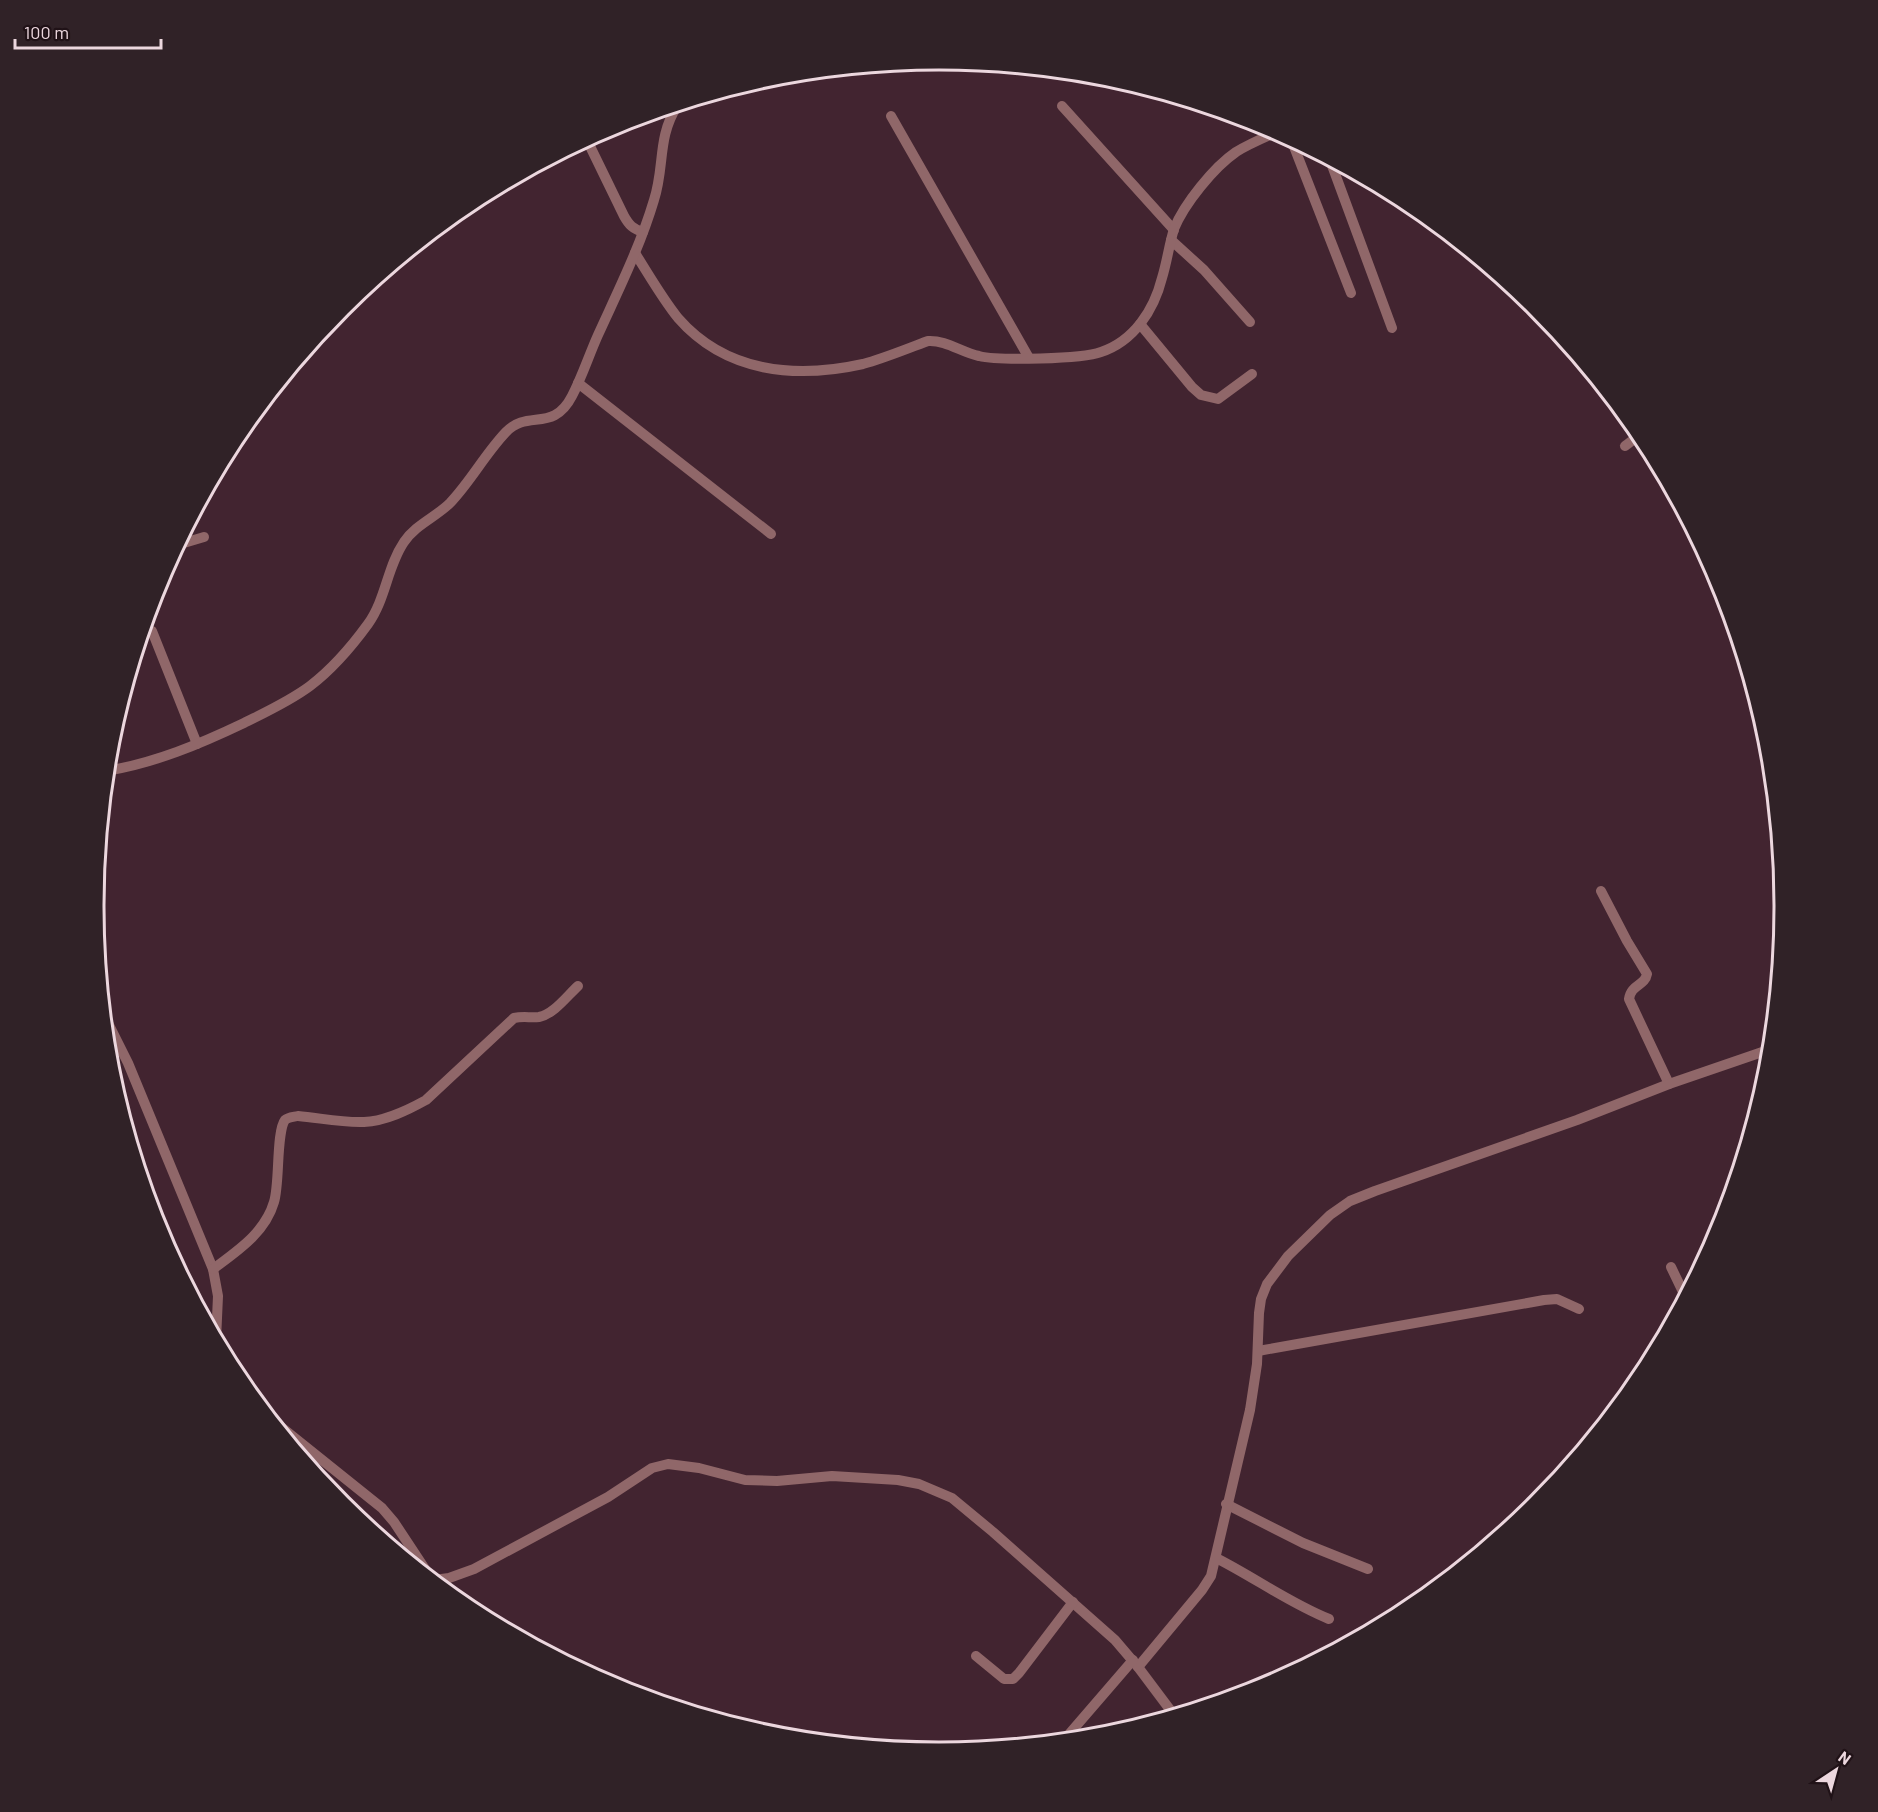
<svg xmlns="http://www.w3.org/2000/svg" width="1878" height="1812" font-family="Barlow,sans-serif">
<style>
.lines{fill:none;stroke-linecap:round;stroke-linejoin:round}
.street{stroke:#906769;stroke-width:10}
.rim{fill:none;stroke:#ecd7de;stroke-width:3}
</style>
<rect width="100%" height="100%" fill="#422430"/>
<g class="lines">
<g class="street">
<polyline points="1062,106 1174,230"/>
<polyline points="891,116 1029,358"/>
<polyline points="1291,139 1351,293"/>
<path d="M587,140L624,216C629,225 633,229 643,232"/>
<polyline points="1330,160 1392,328"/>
<polyline points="1171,240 1204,270 1250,322"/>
<path d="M635,253C649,275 662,298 678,318C726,373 796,379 863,364C885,358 906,349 928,341C946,340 961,352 979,356C999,361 1082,359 1101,352C1134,341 1154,310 1162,278C1167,262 1169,245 1174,229C1184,204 1214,167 1236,152C1249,144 1263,138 1277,132"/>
<polyline points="1140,324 1192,387 1201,395 1218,399 1252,374"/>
<polyline points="578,383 771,534"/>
<polyline points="1625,446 1641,434"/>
<polyline points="177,545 204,537"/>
<polyline points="152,631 197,744"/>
<path d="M106,771C155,763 200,744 244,723C266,712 290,701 310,686C331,670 352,646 368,624C386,599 387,567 404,542C415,525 436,517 450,503C471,481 485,454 506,432C528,409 553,433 572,396C582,377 589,355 598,335C618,291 640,247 654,200C665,166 657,138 677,106"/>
<path d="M1601,891L1627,941L1647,974C1645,986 1631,984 1629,999L1669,1084"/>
<polyline points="104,1015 128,1063 213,1269 218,1296 216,1340"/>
<polyline points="1671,1267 1685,1296"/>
<path d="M213,1269C237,1251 265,1233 274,1202C280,1183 276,1132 285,1120C288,1117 294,1117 298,1116C320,1118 343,1123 364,1122C386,1121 408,1110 426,1100L514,1018C523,1016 531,1018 539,1017C554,1014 567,996 578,986"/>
<polyline points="1258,1351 1544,1300 1557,1299 1579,1309"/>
<polyline points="271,1419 382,1508 394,1522 431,1578"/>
<polyline points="1226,1504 1303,1543 1368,1569"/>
<path d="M1216,1558C1254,1577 1289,1603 1329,1619"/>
<polyline points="434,1580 449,1578 474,1569 608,1497 652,1468 668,1464 699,1468 745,1480 777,1481 832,1476 898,1480 919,1484 952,1498 993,1532 1115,1640 1138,1667 1174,1715"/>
<polyline points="976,1656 1004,1679 1013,1679 1019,1673 1073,1602"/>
<polyline points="1138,1667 1202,1590 1211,1576 1250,1410 1257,1364 1259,1313 1261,1299 1267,1284 1288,1256 1330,1215 1350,1201 1375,1191 1577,1120 1669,1084 1771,1049"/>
<polyline points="1064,1740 1133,1660"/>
</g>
</g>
<path d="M0 0H1878V1812H0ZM939 70H939A835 835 0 0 1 1774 905V907A835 835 0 0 1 939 1742H939A835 835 0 0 1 104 907V905A835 835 0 0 1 939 70Z" fill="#302227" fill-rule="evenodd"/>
<path class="rim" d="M939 70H939A835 835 0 0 1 1774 905V907A835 835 0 0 1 939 1742H939A835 835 0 0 1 104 907V905A835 835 0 0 1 939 70Z"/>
<g transform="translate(1836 1770) rotate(36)" stroke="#201217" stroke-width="4.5" paint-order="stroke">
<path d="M0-4.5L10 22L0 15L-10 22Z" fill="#ecd7de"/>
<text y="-9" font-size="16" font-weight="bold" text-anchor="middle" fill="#ecd7de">N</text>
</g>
<path d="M15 39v9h146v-9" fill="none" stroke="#ecd7de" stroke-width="3"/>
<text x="24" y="39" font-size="18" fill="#ecd7de" stroke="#201217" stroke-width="4.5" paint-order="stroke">100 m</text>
</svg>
